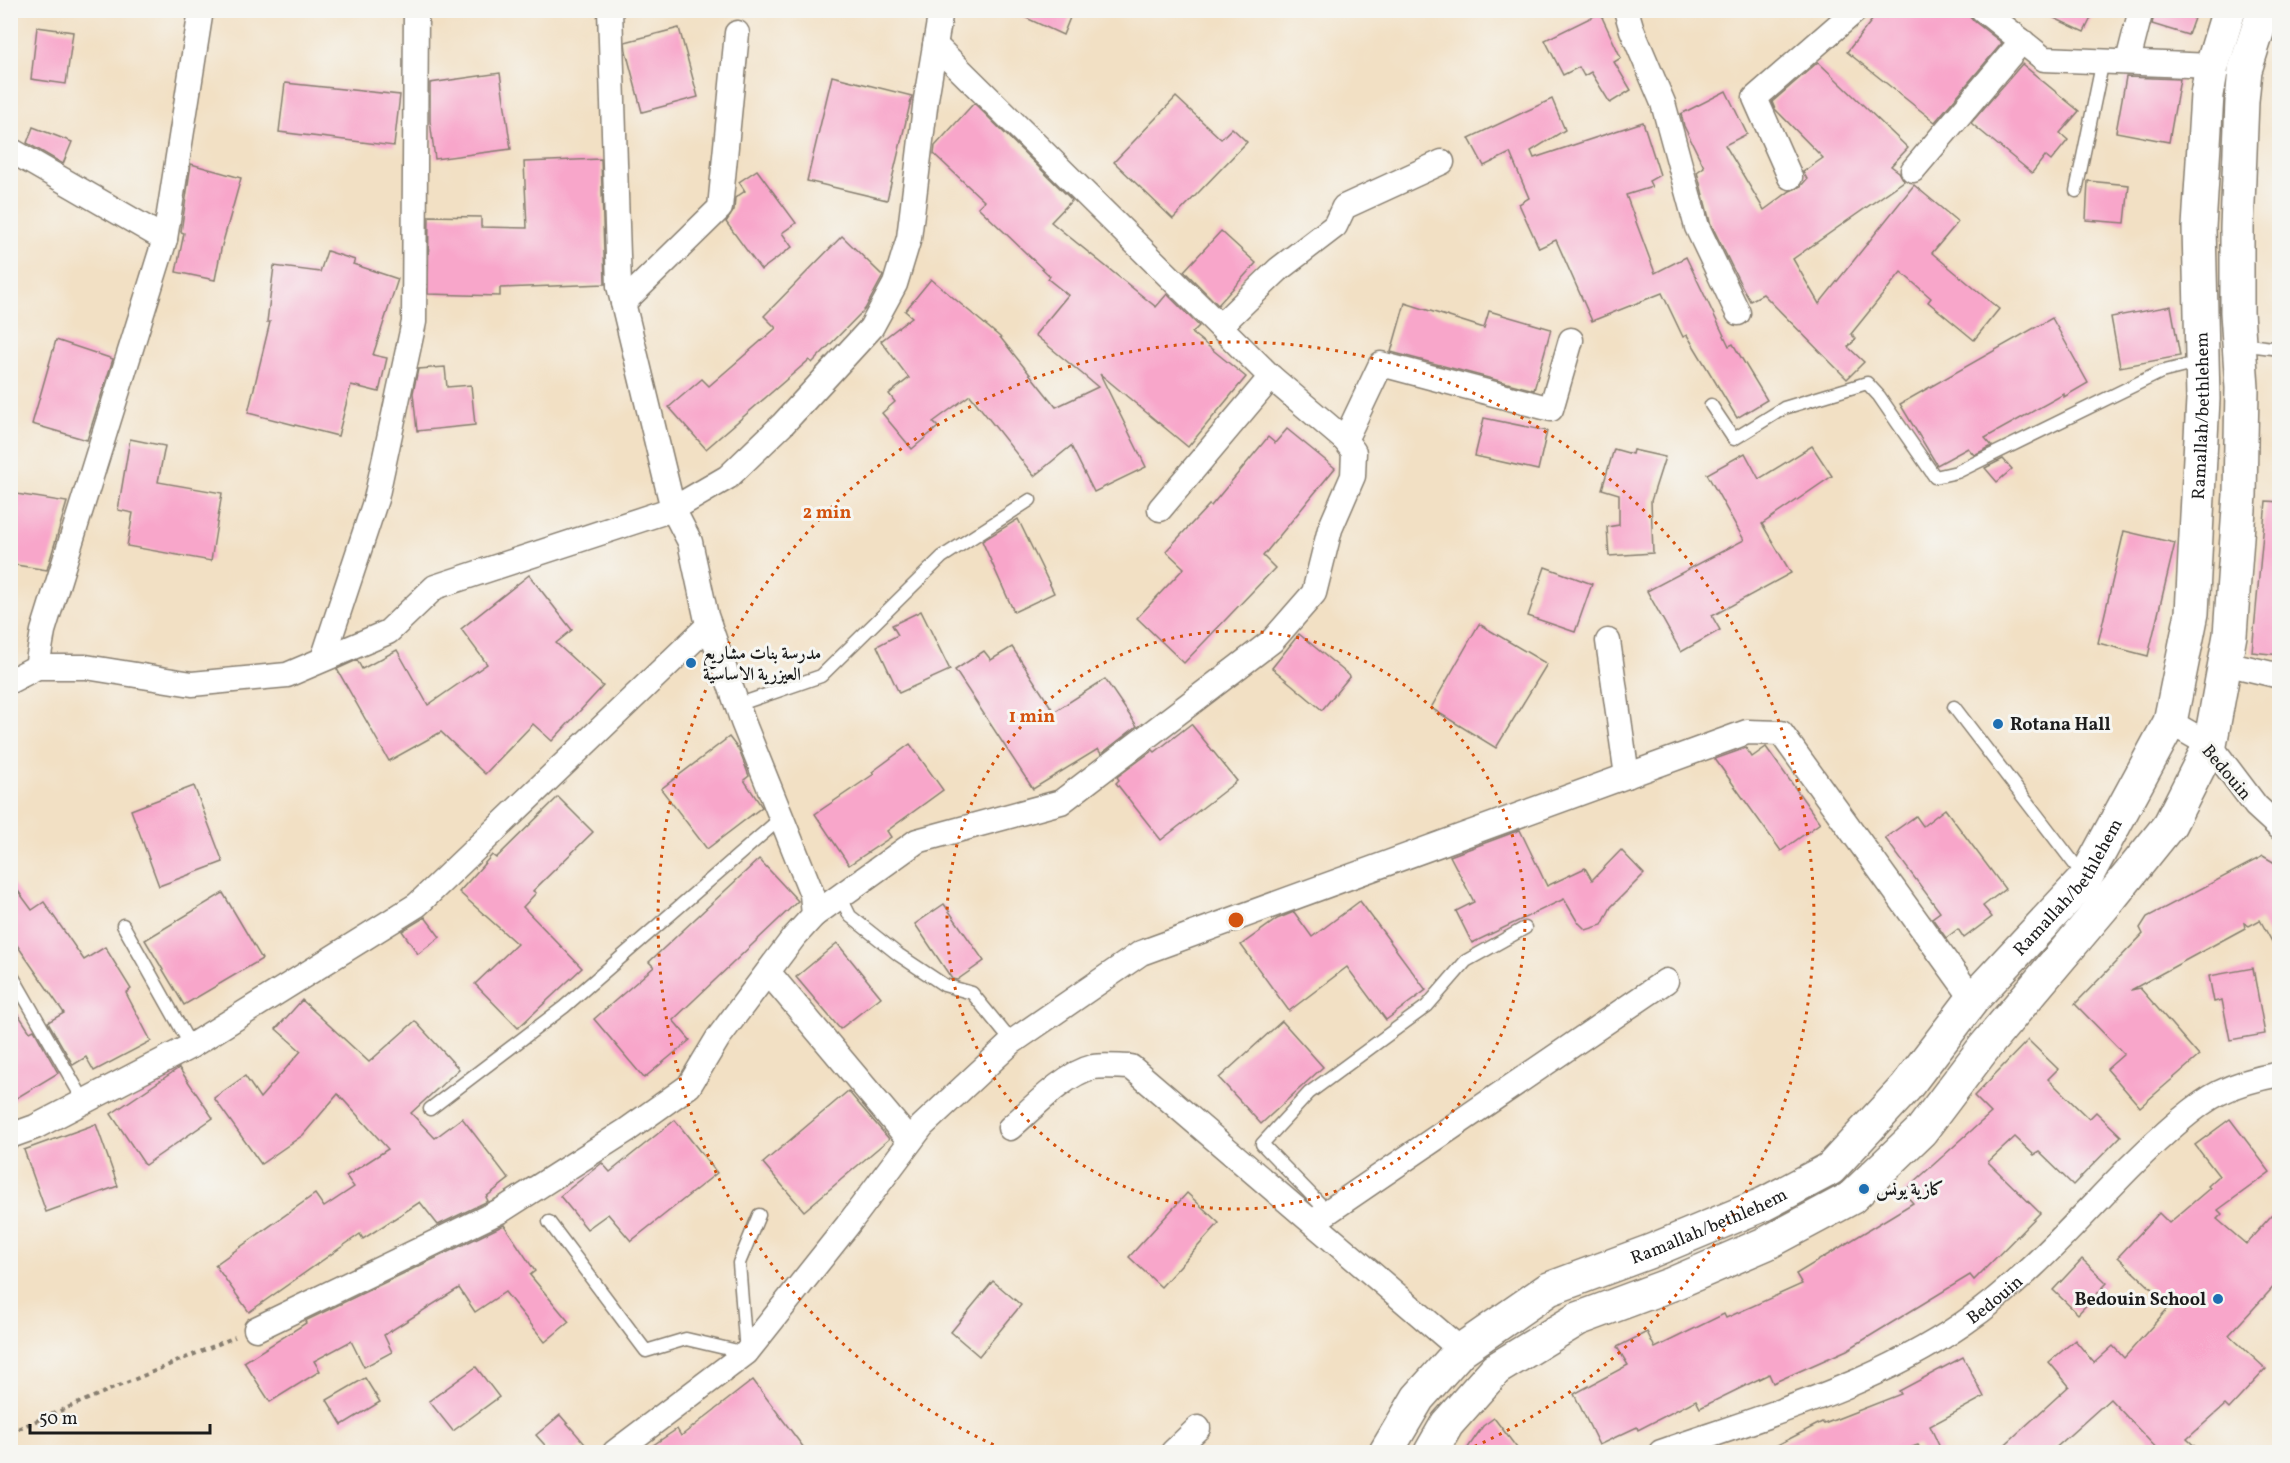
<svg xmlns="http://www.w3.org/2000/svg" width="2290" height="1463" font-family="Vollkorn,Amiri,serif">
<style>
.building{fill:#f8a6ca}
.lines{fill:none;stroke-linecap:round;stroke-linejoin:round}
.lane-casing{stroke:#877e70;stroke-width:15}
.street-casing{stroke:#877e70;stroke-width:27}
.secondary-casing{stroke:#877e70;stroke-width:36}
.path{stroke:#877e70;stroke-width:4;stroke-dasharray:4.5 4.5;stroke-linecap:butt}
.lane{stroke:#fff;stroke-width:12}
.street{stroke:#fff;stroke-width:24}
.secondary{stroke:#fff;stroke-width:33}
.ring{fill:none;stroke:#d4530e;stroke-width:3;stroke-dasharray:3 6}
.poi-dot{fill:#1f6fb2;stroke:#f6f6f2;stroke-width:2}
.labels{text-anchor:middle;stroke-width:6;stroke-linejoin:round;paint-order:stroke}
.street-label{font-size:18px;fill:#1c1c1c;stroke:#f6f6f2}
.poi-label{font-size:18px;font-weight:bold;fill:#1c1c1c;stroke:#f6f6f2;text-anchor:start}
.centre{fill:#d4530e;stroke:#f6f6f2;stroke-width:3}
.ring-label{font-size:18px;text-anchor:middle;font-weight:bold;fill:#d4530e;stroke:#f6f6f2;stroke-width:6;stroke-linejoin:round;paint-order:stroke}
</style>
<rect width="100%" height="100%" fill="#f6f6f2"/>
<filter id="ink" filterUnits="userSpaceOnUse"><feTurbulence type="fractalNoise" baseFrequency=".0167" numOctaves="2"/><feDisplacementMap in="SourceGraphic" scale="12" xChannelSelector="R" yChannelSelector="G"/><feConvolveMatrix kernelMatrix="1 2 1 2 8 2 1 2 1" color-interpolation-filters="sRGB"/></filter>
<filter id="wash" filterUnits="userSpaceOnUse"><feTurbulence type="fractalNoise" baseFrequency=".008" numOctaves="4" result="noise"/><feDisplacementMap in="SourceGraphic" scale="24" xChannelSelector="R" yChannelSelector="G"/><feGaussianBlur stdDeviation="1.35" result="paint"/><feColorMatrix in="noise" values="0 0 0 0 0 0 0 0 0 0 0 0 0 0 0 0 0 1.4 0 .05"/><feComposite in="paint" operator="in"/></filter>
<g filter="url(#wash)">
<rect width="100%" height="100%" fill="#f2e0c4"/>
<g id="blocks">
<g class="building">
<polygon points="1009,10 1073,10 1063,35"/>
<polygon points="1880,10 1965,10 1974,21 2002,43 1935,122 1847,52"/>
<polygon points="2037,10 2095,10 2084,32"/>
<polygon points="2155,10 2197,10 2188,35 2152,24"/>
<polygon points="1600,13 1621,58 1614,62 1631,90 1610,103 1591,72 1584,76 1579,67 1563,75 1545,40"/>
<polygon points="37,27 73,32 66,84 31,79"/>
<polygon points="679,28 698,97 642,112 626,51 625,42"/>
<polygon points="1818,62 1908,148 1891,166 1899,172 1904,181 1793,259 1819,304 1914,185 1958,222 1932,253 1999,309 1974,340 1928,302 1931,298 1901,272 1851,334 1856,339 1848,347 1864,362 1847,379 1763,294 1750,301 1740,283 1710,222 1697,172 1704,167 1684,126 1681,114 1726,91 1747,134 1725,145 1764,210 1790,191 1801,186 1807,179 1803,172 1823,158 1775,109 1772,102"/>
<polygon points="2022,64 2079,111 2060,133 2068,140 2051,161 2045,156 2032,173 1971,123"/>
<polygon points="500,73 511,149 435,159 430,121 430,83"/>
<polygon points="832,76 912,96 887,200 807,181"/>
<polygon points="2126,77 2180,79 2169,142 2116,132"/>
<polygon points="285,83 400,95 394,146 279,132"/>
<polygon points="1176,97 1221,139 1232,128 1247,142 1173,219 1114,162"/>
<polygon points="1552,99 1565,130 1531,151 1534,158 1643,122 1660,175 1649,181 1652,187 1626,195 1655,273 1686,257 1729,346 1733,344 1767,400 1737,418 1687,335 1683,337 1662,293 1592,321 1556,240 1539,248 1519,204 1529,198 1510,153 1484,166 1469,138"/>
<polygon points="974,103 1072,200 1051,222 1156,307 1167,294 1199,326 1192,333 1246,377 1188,447 1100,374 1146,467 1094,492 1071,446 1034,476 970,395 933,422 938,427 912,449 882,413 895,402 889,394 909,378 881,341 912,317 905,311 931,279 1000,337 1056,407 1098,387 1035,335 1068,295 1048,279 1050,276 978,207 984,201 934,154 935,146"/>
<polygon points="33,127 72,142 63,164 27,143"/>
<polygon points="601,159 605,284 500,288 500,296 428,294 429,216 481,217 481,227 527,228 524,162"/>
<polygon points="191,164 241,178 221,249 215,280 176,272 184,233 181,232"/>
<polygon points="757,170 796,223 782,233 792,247 761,270 726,222 734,210 735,198 745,191 739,182"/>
<polygon points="2088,181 2129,185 2125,223 2086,220"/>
<polygon points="1221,231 1256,263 1218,305 1184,271"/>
<polygon points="842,236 883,276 865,309 812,363 809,360 706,449 669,407 702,379 709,386 776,328 764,316"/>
<polygon points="327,251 355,260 353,264 398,279 373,355 387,358 379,392 351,385 338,436 248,413 270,322 267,322 274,266 320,272"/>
<polygon points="1405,303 1484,328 1489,311 1551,329 1534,390 1391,352"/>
<polygon points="2171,306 2180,356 2120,367 2111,317"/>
<polygon points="2052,318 2088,383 2064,397 2064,394 1985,438 1992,446 1974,455 1968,448 1937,465 1900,404"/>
<polygon points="56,340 113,359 87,440 32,424"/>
<polygon points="445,367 447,387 471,385 475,425 417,431 413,393 418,369"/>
<polygon points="1484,418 1547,431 1538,470 1475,456"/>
<polygon points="1287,429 1335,468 1263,556 1275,568 1184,663 1137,618 1184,568 1166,551 1209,505 1211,506 1268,437 1275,443"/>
<polygon points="130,439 165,446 158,482 222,493 211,561 127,546 133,513 118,510"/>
<polygon points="1812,446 1832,476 1762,524 1791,573 1712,616 1720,630 1681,652 1647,591 1744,540 1707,474 1745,453 1759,479"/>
<polygon points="1614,449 1632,454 1633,450 1665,457 1651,501 1653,553 1609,556 1607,527 1619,525 1619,494 1602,489"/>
<polygon points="2003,459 2012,469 1997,482 1985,468"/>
<polygon points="10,493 67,502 47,570 10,564"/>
<polygon points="2266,501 2280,502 2280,655 2252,652"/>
<polygon points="1018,519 1054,593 1014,612 982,541"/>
<polygon points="2124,531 2175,543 2148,656 2098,643"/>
<polygon points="1545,567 1592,584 1575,632 1528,616"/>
<polygon points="529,575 572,630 556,643 603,686 552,741 533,724 485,774 441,732 389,761 337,669 357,660 362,669 397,650 428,705 487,664 461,629"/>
<polygon points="921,611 950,670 899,693 877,646 898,635 892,625"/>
<polygon points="1479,624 1547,664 1496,748 1431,708"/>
<polygon points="1299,634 1350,676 1322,710 1272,668"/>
<polygon points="1012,647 1054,712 1105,679 1137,726 1101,754 1098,749 1033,789 955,670 984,651 991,660"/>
<polygon points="1191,724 1237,781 1161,840 1116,783 1119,780 1117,777 1153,750 1155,752"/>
<polygon points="729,737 739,750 749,776 744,780 762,807 707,849 661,789"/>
<polygon points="910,744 943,790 887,831 891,837 849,865 815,814 874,774 872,772"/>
<polygon points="1766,747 1820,823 1781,851 1715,759 1746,748 1752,757"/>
<polygon points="194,786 223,862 159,886 131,810"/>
<polygon points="558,797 593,832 533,891 536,893 523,907 582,968 518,1028 475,984 517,944 459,892 492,855 496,858"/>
<polygon points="1945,809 2005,889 1983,906 1992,917 1964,938 1958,929 1946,938 1932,918 1940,912 1885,838 1916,816 1923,826"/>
<polygon points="1520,830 1547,886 1585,868 1592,880 1621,850 1644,874 1611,907 1602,925 1586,930 1577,921 1564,899 1472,943 1456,911 1474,902 1450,856"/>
<polygon points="2263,856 2280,866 2280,956 2260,920 2249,926 2244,923 2245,928 2131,990 2140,988 2199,1056 2140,1107 2107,1069 2124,1054 2075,1004 2143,934 2140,928 2147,917"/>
<polygon points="759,859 798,901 673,1020 690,1040 644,1078 594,1019 654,967 649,962"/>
<polygon points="10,880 32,910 44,902 84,960 105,947 131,989 126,993 151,1041 94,1071 86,1057 73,1065 48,1022 64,1013 10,935"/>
<polygon points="223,893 262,959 184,1005 145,940"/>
<polygon points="1360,901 1426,990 1386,1020 1347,967 1289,1011 1241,945 1277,919 1294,912 1312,937"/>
<polygon points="944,904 984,961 957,980 952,979 915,924"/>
<polygon points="425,917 440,937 418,954 402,931"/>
<polygon points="837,943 881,997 840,1029 796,977"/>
<polygon points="2253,968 2265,1034 2230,1040 2222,1000 2214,1002 2209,976"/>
<polygon points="302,1000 369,1062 415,1021 459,1069 411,1113 435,1138 462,1118 509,1179 486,1197 488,1201 438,1225 420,1202 363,1239 360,1234 249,1312 215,1265 315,1194 324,1207 354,1187 346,1176 388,1149 338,1094 303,1135 261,1164 214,1098 245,1076 260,1098 301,1051 276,1029"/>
<polygon points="10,1002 30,1032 34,1030 58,1073 10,1102"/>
<polygon points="1282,1021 1323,1067 1261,1124 1219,1078"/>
<polygon points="2028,1040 2058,1069 2048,1079 2089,1119 2096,1112 2121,1136 2073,1185 2039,1152 2034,1155 2015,1137 1988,1162 2040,1213 1974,1280 1970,1275 1847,1350 1773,1383 1769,1374 1700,1408 1696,1400 1638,1430 1637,1427 1599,1445 1574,1394 1628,1365 1617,1347 1647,1332 1655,1348 1724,1314 1726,1318 1802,1284 1796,1274 1913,1203 1903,1192 1991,1113 1974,1096"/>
<polygon points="179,1068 213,1118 145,1165 111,1114"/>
<polygon points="848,1091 889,1139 804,1211 763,1163"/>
<polygon points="2230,1119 2270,1172 2218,1210 2222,1214 2217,1219 2246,1244 2280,1206 2280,1280 2229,1335 2266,1369 2229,1409 2225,1405 2187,1439 2201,1452 2160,1452 2110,1399 2051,1452 1997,1452 2069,1386 2049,1362 2075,1340 2094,1363 2113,1346 2124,1358 2170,1306 2118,1257 2159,1213 2169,1223 2210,1188 2208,1186 2219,1176 2195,1145"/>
<polygon points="675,1120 717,1173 631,1241 608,1214 587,1229 560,1196 602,1163 610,1172"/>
<polygon points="96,1124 118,1186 46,1212 24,1150"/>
<polygon points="1187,1193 1219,1223 1161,1287 1129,1257"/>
<polygon points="504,1225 535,1271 530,1275 569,1322 545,1342 505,1292 475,1312 459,1288 384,1335 392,1352 364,1367 351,1341 314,1361 320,1371 270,1402 244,1362 306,1323 305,1321"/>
<polygon points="2082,1259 2107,1283 2078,1314 2053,1290"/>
<polygon points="993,1281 1021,1305 979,1356 951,1332"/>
<polygon points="1963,1357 1984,1397 1930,1426 1942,1452 1922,1452 1918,1445 1899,1452 1764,1452 1822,1422 1824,1424 1901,1394 1899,1391"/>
<polygon points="476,1367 499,1397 453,1431 429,1401"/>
<polygon points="365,1378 380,1402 342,1425 327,1400"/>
<polygon points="753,1380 807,1452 643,1452 677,1429 681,1436"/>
<polygon points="560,1415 585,1444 574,1452 551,1452 536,1435"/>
<polygon points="1494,1418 1520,1452 1465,1452 1483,1426"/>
</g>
</g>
</g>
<g filter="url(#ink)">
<use href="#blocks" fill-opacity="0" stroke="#877e70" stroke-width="1.5"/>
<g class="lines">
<defs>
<g id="lane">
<polyline points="2076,191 2103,60"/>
<polyline points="2240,344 2280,349"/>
<polyline points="1711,405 1734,439 1784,408 1867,383 1879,396 1935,477 1957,472 2161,372 2201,362"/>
<polyline points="737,705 821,676 942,557 1030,500"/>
<polyline points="1954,707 2083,875"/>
<polyline points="840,896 850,916 899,955 944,985 972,993 1012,1042"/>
<polyline points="123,925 191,1046"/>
<polyline points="10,972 84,1101"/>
<polyline points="430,1109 564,1007 781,818"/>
<polyline points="1328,1212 1262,1144 1309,1093 1427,1006 1466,961 1525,928"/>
<polyline points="549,1222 646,1351 686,1339 746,1353 739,1263 759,1215"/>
</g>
<g id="street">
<polyline points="1626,10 1632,30 1663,103 1697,227 1738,313"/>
<polyline points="1983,10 2044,59 2212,66"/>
<polyline points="2128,61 2141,10"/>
<polyline points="10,155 14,152 165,239"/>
<polyline points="1913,170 2022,41"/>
<polyline points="1790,177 1755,98 1856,10"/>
<polyline points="623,303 720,208 737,33"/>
<polyline points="1220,326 1279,269 1335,226 1344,207 1442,162"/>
<polyline points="1345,440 1381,364 1551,409 1571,340"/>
<polyline points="1160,509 1271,377"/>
<polyline points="1608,641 1627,776"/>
<polyline points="323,659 376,499 414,322 416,10"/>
<polyline points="2225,663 2280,676"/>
<polyline points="37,667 43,631 165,239 201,10"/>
<polyline points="10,681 37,667 86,667 192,684 287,675 388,632 435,587 673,509 728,477 782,425 871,328 895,284 909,238 926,99 941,10"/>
<polyline points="2170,722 2210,745 2256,806 2280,828"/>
<polyline points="814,915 917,841 1061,802 1272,641 1314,593 1330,529 1353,476 1354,452 1345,440 1271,377 935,45"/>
<polyline points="768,972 910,1141"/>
<path d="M1010,1128C1032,1109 1064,1074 1093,1067C1105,1065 1120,1067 1131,1067L1461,1350"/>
<polyline points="10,1136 35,1127 191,1046 417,905 709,625"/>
<polyline points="1313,1222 1666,981"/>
<polyline points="256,1329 502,1210 627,1130 689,1086 718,1038 794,937 814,915 812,894 743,722 706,616 690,542 673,509 619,286 610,10"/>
<polyline points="615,1452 746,1353 847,1226 922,1126 1012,1042 1141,953 1747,732 1781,733 1973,999"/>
<polyline points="1173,1452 1198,1428"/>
<path id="s1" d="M1661,1452C1765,1416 1873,1386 1964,1323C2026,1280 2076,1222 2129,1168C2152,1145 2191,1107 2219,1093C2239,1083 2258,1078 2280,1074"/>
</g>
<g id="secondary">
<path id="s2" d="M1386,1452L1418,1398L1461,1350L1549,1289L1651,1251L1764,1204L1830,1169L1906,1087L1973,999L2085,879L2170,722L2192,613L2203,399L2199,227L2207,95L2212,66L2229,10"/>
<polyline points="1431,1452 1447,1424 1496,1369 1578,1319 1672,1284 1767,1243 1851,1198 1921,1131 1983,1049 2112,896 2170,824 2210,745 2230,635 2240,495 2242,388 2237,312 2237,228 2242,101 2245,70 2264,10"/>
</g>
</defs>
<use href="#lane" class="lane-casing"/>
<use href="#street" class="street-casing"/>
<use href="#secondary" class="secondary-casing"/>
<polyline class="path" points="10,1432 235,1337"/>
<use href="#lane" class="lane"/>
<use href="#street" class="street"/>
<use href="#secondary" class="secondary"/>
</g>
</g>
<g class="ring">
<circle cx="1236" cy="920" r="289"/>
<path d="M1010 1452A578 578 0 1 1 1462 1452"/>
</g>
<g class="poi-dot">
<circle cx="691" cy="663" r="6"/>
<circle cx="1998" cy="724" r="6"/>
<circle cx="1864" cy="1189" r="6"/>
<circle cx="2218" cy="1299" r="6"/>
</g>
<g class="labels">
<g class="street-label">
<text dy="6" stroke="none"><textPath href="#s2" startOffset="1414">Ramallah/bethlehem</textPath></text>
<text transform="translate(2227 772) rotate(50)" y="6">Bedouin</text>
<text dy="6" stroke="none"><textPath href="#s2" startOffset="910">Ramallah/bethlehem</textPath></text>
<text dy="6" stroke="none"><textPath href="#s2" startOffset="406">Ramallah/bethlehem</textPath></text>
<text dy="6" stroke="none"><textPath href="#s1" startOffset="369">Bedouin</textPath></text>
</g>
<g class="poi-label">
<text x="703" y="659">مدرسة بنات مشاريع<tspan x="703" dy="21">العيزرية الاساسية</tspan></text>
<text x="2010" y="730">Rotana Hall</text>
<text x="1876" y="1195">كازية يونس</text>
<text x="2206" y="1305" text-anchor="end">Bedouin School</text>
</g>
</g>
<circle cx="1236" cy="920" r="9" class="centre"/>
<g class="ring-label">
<text x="827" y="518">2 min</text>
<text x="1032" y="722">1 min</text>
</g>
<rect width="2290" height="1463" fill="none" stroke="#f6f6f2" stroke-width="36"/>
<path d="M30 1424v9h180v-9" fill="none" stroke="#1c1c1c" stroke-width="3"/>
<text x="39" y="1424" font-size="18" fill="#1c1c1c" stroke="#f6f6f2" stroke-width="4.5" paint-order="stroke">50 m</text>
</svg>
